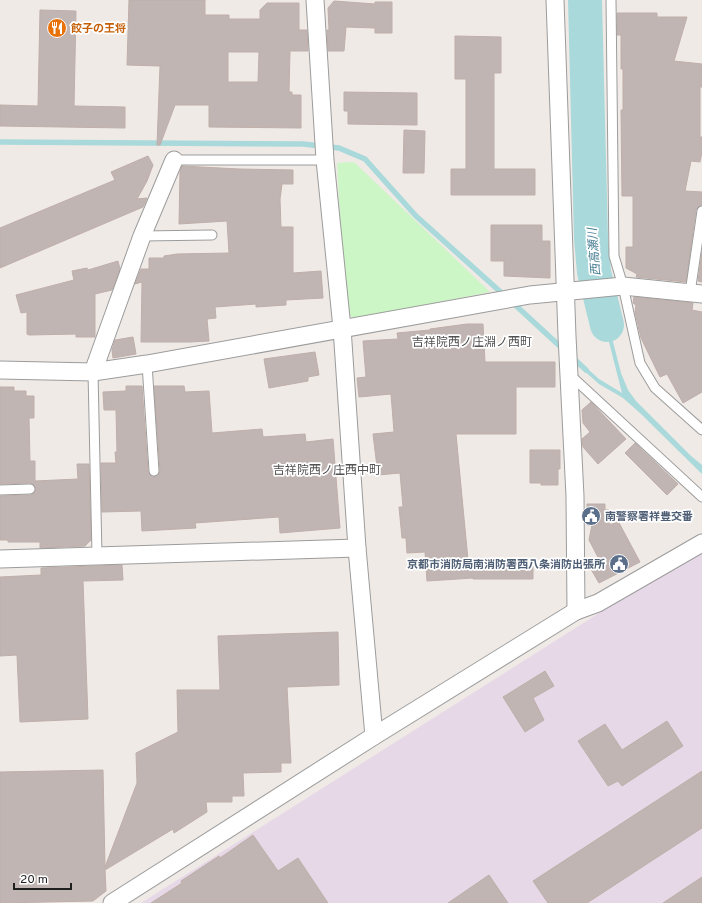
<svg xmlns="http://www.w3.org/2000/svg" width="702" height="903" font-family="Overpass,'Noto Sans JP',sans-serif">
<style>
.industrial{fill:#e7d8e8}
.park{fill:#ccf6c5}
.water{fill:#a9d9da}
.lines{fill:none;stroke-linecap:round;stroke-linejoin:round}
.stream{stroke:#a9d9da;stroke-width:5.5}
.river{stroke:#a9d9da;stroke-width:34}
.building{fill:#c0b5b2;stroke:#c0aea9;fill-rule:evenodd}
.service-casing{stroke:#9c9c9c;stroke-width:11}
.minor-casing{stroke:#9c9c9c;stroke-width:19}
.service{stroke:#fff;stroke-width:9}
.minor{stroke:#fff;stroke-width:17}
.labels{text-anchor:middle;stroke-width:3.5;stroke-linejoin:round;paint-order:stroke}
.food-label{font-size:11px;font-weight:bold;fill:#c56008;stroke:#fff;text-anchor:start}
.service-label{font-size:11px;font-weight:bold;fill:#4e5e75;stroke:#fff;text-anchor:start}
.water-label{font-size:12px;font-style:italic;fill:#477d93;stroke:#fff}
.neighbourhood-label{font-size:12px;fill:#525252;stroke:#fff}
</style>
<rect width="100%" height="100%" fill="#efeae6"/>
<polygon class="industrial" points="702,548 702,903 141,903"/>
<polygon class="park" points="354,162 490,292 355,319 345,311 337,163"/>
<polygon class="water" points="597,295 601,295 621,373 628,390 636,401 691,456 702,465 702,474 640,413 623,398 599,384 581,368 581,363 599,379 622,393"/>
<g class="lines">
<g class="stream">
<polyline points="0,142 303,144 339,148 365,159 416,216 505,296"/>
<polyline points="512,302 564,350"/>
<polyline points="572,357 586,370"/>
</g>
<polyline class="river" points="585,0 591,238 594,272 607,325"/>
</g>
<g class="building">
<path d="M129,0H205V15H229V19H260V10L267,3H299V30H307L308,51H290L289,92H292V95H301V128L209,127V105H175L160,145H157L160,66L127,65ZM228,52H259L258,82H228Z"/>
<polygon points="334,1 375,4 375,2 392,2 392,33 375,33 375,28 346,27 344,51 328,51 327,30 329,30 328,8"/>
<polygon points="40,10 76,11 74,106 125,107 125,128 0,126 0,105 38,106"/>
<polygon points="617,13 657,13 657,17 687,17 674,61 702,64 702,87 700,87 700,137 702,137 702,152 700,162 691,161 685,191 702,192 702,205 698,207 696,210 686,282 636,277 637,274 626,268 626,247 633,247 633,196 622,196 621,110 623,110 623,69 621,69 621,35 617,35"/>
<polygon points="455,36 501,37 501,73 494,73 494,169 535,169 535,195 451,195 451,169 466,169 466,79 455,79"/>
<polygon points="344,92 417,93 417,125 348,124 348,111 344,111"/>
<polygon points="404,130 425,131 424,173 403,173"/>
<polygon points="148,156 153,165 147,181 137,199 147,198 143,207 0,268 0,228 115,180 111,172"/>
<polygon points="182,166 239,169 293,170 293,184 282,184 280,199 281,227 293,227 293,273 321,271 323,298 286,300 286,305 256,307 256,304 215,307 216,318 207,319 209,341 190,342 141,342 142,282 135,284 141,269 149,269 149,258 164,258 164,256 177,254 229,253 227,221 179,224 180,172"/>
<polygon points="491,225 542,225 542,241 550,241 550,278 504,276 504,261 491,261"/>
<polygon points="702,252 702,282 698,281"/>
<polygon points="118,261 120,269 112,290 95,294 95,337 76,337 76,334 29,335 27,334 27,312 21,313 16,295 74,280 72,271 87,268 88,270"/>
<polygon points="634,297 693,303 692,310 702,312 702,392 683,403 667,374 660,377 641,338 635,312 636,305 633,303"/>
<polygon points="467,324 483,324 485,362 555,362 555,387 516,387 516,434 456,434 468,560 533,560 533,579 473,579 473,578 427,581 425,552 407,553 406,538 402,538 399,507 403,507 400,473 378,475 373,434 394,432 391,394 359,397 357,378 366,377 363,341 398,339 397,333 430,330 430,329"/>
<polygon points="133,337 136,354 113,358 112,350 115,340"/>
<polygon points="315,352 319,375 308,377 308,381 269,388 264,359"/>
<polygon points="126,386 142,386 148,471 152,477 158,476 160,471 154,386 184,386 185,392 209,391 212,433 262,429 263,437 305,434 306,442 333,439 340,528 280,533 279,517 195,523 196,528 142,531 141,511 102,512 101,463 116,463 115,452 117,452 116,410 104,410 103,392 126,391"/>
<polygon points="0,387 14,387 14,391 26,391 26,396 34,396 34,418 29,418 30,461 35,461 35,481 78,479 77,464 89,464 91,540 85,546 40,548 40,542 8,542 8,540 0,540 0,496 31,495 35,492 36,489 35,486 30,483 0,484"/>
<polygon points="591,402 626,439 598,464 583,447 582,439 590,432 583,423 582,410"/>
<polygon points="635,443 678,484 667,495 625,453"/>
<polygon points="530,450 560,450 560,469 558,469 558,485 541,485 541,483 530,483"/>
<polygon points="587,504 605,504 605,510 609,510 610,525 618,521 640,562 599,583 588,564 599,559 589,540 592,525 587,525"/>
<polygon points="122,565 123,580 83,581 88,719 20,722 17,655 0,656 0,577 41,575 41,568"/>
<polygon points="338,632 339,685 287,687 291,763 281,763 281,772 243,773 244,796 232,796 232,802 206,802 207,812 174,833 173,829 105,870 106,891 93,901 0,903 0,772 103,770 105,867 137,783 136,753 178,732 177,690 220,690 218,636"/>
<polygon points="545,671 554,686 533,698 544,720 525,732 503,697"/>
<polygon points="667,721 683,746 622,786 618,781 608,786 578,741 605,724 622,750"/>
<polygon points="702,771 702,828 587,903 548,903 533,881"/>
<polygon points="253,835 278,871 298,858 328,903 151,903 182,883 181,881 219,856 220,858"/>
<polygon points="489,875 508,903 448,903"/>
<polygon points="702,877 702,903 663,903"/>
</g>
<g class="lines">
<defs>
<g id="service">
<polyline points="611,0 614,256 623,286 640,363 655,388 702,430"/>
<polyline points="174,160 325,160"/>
<polyline points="142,236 212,235"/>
<polyline points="690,293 702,211"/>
<polyline points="147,364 154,471"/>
<polyline points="93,372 97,556"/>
<polyline points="569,374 702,497"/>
<polyline points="0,490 30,489"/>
</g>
<g id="minor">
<polyline points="315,0 325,160 342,328 357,548 374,736"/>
<polyline points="555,0 567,336 575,496 576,611"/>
<polyline points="0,370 93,372 147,364 530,295 623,286 702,294"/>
<polyline points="93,372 142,236 174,160"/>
<polyline points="0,559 357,548"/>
<polyline points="112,903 374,736 576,611 598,603 702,543"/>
</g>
</defs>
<use href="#service" class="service-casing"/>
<use href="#minor" class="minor-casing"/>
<use href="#service" class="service"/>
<use href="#minor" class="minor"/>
</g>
<defs>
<symbol id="restaurant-disc" viewBox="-11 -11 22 22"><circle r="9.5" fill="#e8710a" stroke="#fff"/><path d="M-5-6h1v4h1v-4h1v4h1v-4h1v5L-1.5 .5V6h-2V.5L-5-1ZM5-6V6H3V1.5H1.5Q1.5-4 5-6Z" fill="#fff"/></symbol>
<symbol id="civic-disc" viewBox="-11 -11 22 22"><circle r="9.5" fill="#5c6f8a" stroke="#fff"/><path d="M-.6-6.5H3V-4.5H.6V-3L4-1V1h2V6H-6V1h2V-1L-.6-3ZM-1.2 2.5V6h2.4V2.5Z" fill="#fff"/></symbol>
</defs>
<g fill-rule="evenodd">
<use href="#restaurant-disc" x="46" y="17" width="22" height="22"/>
<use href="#civic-disc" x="580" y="505" width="22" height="22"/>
<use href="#civic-disc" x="608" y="553" width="22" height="22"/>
</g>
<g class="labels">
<g class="food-label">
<text x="71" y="32">餃子の王将</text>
</g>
<g class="service-label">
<text x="605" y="520">南警察署祥豊交番</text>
<text x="605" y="568" text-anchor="end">京都市消防局南消防署西八条消防出張所</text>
</g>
<g class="water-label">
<text transform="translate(594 252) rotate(-95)" y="4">西高瀬川</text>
</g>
<g class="neighbourhood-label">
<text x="472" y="346">吉祥院西ノ庄淵ノ西町</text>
<text x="327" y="474">吉祥院西ノ庄西中町</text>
</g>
</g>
<path d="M14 883v6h57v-6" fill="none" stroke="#1f1f1f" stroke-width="2"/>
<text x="20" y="883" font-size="12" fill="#1f1f1f" stroke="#ffffff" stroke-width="3" paint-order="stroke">20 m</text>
</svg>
